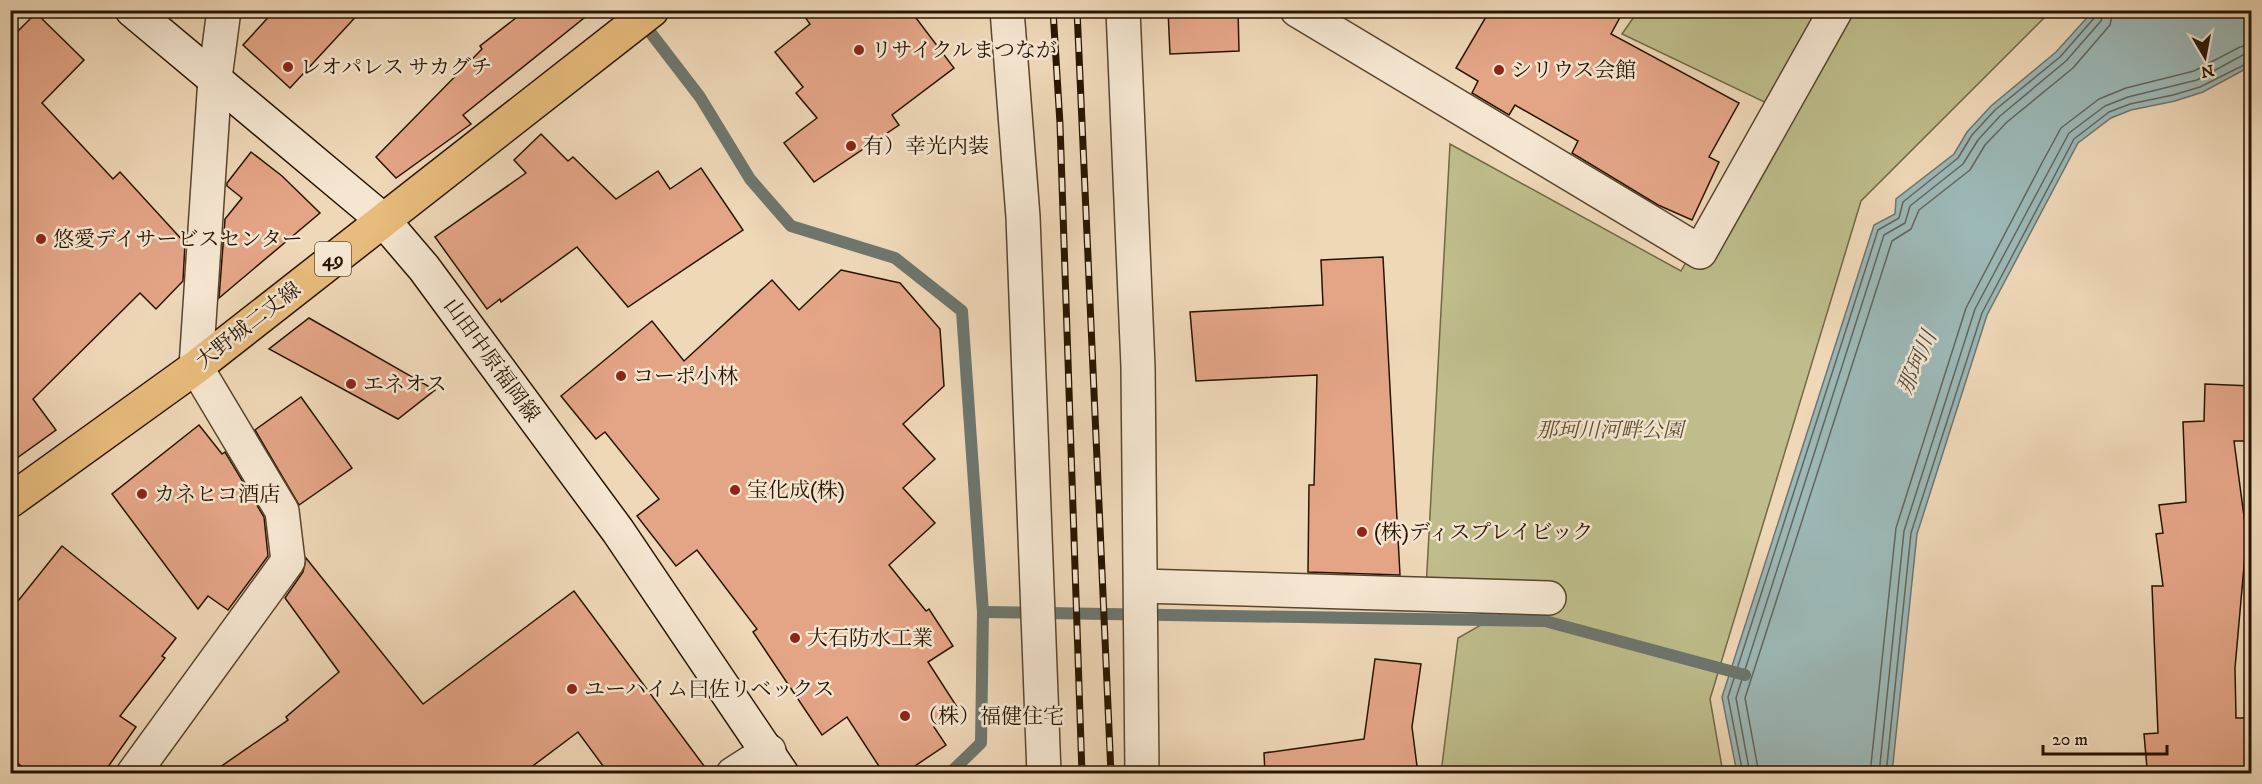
<svg xmlns="http://www.w3.org/2000/svg" width="2262" height="784" font-family="'IM FELL DW Pica','Noto Serif JP',serif">
<style>
.green{fill:#bebd8b;stroke:#726846;stroke-width:1.5}
.water{fill:#9cb8b7;stroke:#6d766e;stroke-width:1.5}
.lines{fill:none;stroke-linecap:round;stroke-linejoin:round}
.shore{stroke:#62665c;stroke-width:1.5}
.stream{stroke:#6d766e;stroke-width:12}
.building{fill:#e4a587;stroke:#271400;stroke-width:1.5}
.minor-casing{stroke:#59452e;stroke-width:36}
.tertiary-casing{stroke:#59452e;stroke-width:36}
.secondary-casing{stroke:#271400;stroke-width:36}
.primary-casing{stroke:#271400;stroke-width:36}
.minor{stroke:#f5e6d1;stroke-width:33}
.tertiary{stroke:#f5e6d1;stroke-width:33}
.secondary{stroke:#f5e6d1;stroke-width:33}
.primary{stroke:#e8bc7c;stroke-width:33}
.rail-casing{stroke:#271400;stroke-width:7}
.rail{stroke:#f5e6d1;stroke-width:4.5;stroke-dasharray:14;stroke-linecap:butt}
.poi-dot{fill:#8f2418;stroke:#f5e6d1;stroke-width:2}
.labels{text-anchor:middle;stroke-width:5;stroke-linejoin:round;paint-order:stroke}
.shield{fill:#f5e6d1;stroke:#65533f;stroke-width:1.5}
.shield-label{font-size:20px;font-weight:bold;fill:#271400}
.poi-label{font-size:21px;fill:#271400;stroke:#f5e6d1;text-anchor:start}
.street-label{font-size:21px;fill:#271400;stroke:#f5e6d1}
.park-label{font-size:21px;font-style:italic;fill:#5c4f31;stroke:#f5e6d1}
.water-label{font-size:22px;font-style:italic;fill:#504d40;stroke:#f5e6d1}
</style>
<rect width="100%" height="100%" fill="#efd8b8"/>
<filter id="stains"><feTurbulence type="fractalNoise" baseFrequency=".00333" numOctaves="4"/><feColorMatrix values="0 0 0 0 .2 0 0 0 0 .09 0 0 0 0 .02 0 0 0 .5 -.17"/></filter>
<radialGradient id="worn" r=".72"><stop offset=".6" stop-color="#630" stop-opacity="0"/><stop offset="1" stop-color="#630" stop-opacity=".3"/></radialGradient>
<polygon class="green" points="1638,11 2051,11 1861,201 1710,699 1723,773 1441,773 1458,638 1541,591 1426,589 1450,144 1681,271 1773,106 1622,34"/>
<polygon class="water" points="2093,11 2251,11 2251,66 2203,92 2175,101 2131,110 2111,118 2078,143 1987,315 1917,534 1892,773 1737,773 1722,697 1874,225 1895,214 1896,199 1954,154 1967,132 1991,106 2056,52"/>
<g class="lines">
<g class="shore">
<polyline points="1743,774 1728,697 1878,230 1899,218 1903,202 1958,158 1972,135 1995,110 2060,57 2095,17 2097,10"/>
<polyline points="1750,774 1736,698 1884,235 1905,223 1910,206 1963,164 1978,140 2000,116 2066,61 2101,21 2104,10"/>
<polyline points="1759,774 1745,698 1892,241 1911,229 1919,210 1970,170 1985,145 2007,122 2073,68 2110,25 2113,10"/>
<polyline points="1870,774 1896,528 1966,308 2043,161 2061,128 2099,99 2126,88 2194,71 2240,47 2252,44"/>
<polyline points="1879,774 1904,531 1975,309 2069,133 2105,106 2128,97 2197,80 2243,55 2252,53"/>
<polyline points="1886,774 1911,533 1982,313 2074,139 2109,112 2130,104 2173,95 2200,87 2252,61"/>
</g>
<g class="stream">
<polyline points="645,19 650,32 700,97 750,179 791,226 895,258 962,311 983,612 981,743 949,774"/>
<polyline points="983,612 1545,621 1745,675"/>
</g>
</g>
<g class="building">
<polygon points="275,10 362,10 290,88 243,45"/>
<polygon points="526,10 594,10 463,115 471,124 396,178 376,157 482,49 480,46"/>
<polygon points="800,10 910,10 954,68 892,115 899,125 814,182 784,143 817,118 796,93 803,87 775,52 810,24"/>
<polygon points="1168,10 1238,10 1239,51 1170,54"/>
<polygon points="1490,10 1624,10 1611,34 1739,103 1709,157 1719,162 1692,220 1658,205 1572,153 1578,141 1515,105 1509,115 1472,93 1478,81 1456,68"/>
<polygon points="36,13 84,60 42,103 113,179 120,172 185,243 183,281 156,309 140,293 33,399 56,430 10,463 10,39"/>
<polygon points="541,134 568,161 573,157 616,199 658,171 670,189 701,168 743,230 628,307 577,247 501,302 500,299 487,309 435,237 526,173 514,160"/>
<polygon points="251,152 282,176 320,213 219,298 225,219 242,198 227,186 227,183"/>
<polygon points="1383,257 1400,575 1308,572 1309,485 1314,485 1317,375 1196,381 1190,312 1323,305 1321,260"/>
<polygon points="841,270 900,283 940,329 944,386 903,424 935,459 903,488 935,523 889,565 926,611 929,609 953,646 928,662 959,710 934,727 946,745 903,774 884,774 847,717 822,735 753,632 757,629 697,550 676,566 637,516 659,499 605,432 596,439 561,396 652,321 684,361 772,280 799,310"/>
<polygon points="309,318 435,390 398,419 269,349"/>
<polygon points="2205,384 2252,386 2252,441 2234,441 2249,554 2245,555 2235,668 2236,718 2246,718 2248,739 2252,739 2252,774 2156,774 2155,767 2147,768 2144,734 2158,733 2152,586 2163,586 2156,534 2163,533 2159,505 2186,502 2183,422 2204,421"/>
<polygon points="301,397 352,468 299,505 255,430"/>
<polygon points="199,425 222,454 225,452 264,517 268,556 228,610 208,596 198,609 112,494"/>
<polygon points="62,546 176,638 162,656 165,658 120,716 136,727 103,774 31,774 10,757 10,611"/>
<polygon points="306,558 423,704 574,591 710,774 609,774 578,732 522,774 210,774 288,720 286,717 339,672 285,598 303,572"/>
<polygon points="1375,659 1421,664 1412,727 1418,774 1265,774 1264,753 1364,739"/>
</g>
<g class="lines">
<defs>
<g id="minor">
<polyline points="1297,10 1700,252 1836,10"/>
<polyline points="1141,586 1549,598"/>
<polyline points="133,774 288,561 282,511 196,367 215,78 224,10"/>
<polyline points="733,774 769,751"/>
</g>
<g id="tertiary">
<polyline points="1007,10 1023,217 1044,774"/>
<polyline points="1123,10 1138,367 1142,774"/>
</g>
<polyline id="secondary" points="132,10 383,220 424,268 618,531 782,774"/>
<polyline id="primary" points="10,501 196,367 652,10"/>
</defs>
<use href="#minor" class="minor-casing"/>
<use href="#tertiary" class="tertiary-casing"/>
<use href="#secondary" class="secondary-casing"/>
<use href="#primary" class="primary-casing"/>
<use href="#minor" class="minor"/>
<use href="#tertiary" class="tertiary"/>
<use href="#secondary" class="secondary"/>
<use href="#primary" class="primary"/>
<defs>
<g id="rail">
<polyline points="1053,10 1060,124 1082,774"/>
<polyline points="1077,10 1111,774"/>
</g>
</defs>
<use href="#rail" class="rail-casing"/>
<use href="#rail" class="rail"/>
</g>
<g class="poi-dot">
<circle cx="859" cy="50" r="6"/>
<circle cx="288" cy="67" r="6"/>
<circle cx="1499" cy="70" r="6"/>
<circle cx="851" cy="146" r="6"/>
<circle cx="41" cy="239" r="6"/>
<circle cx="621" cy="376" r="6"/>
<circle cx="351" cy="384" r="6"/>
<circle cx="735" cy="490" r="6"/>
<circle cx="142" cy="494" r="6"/>
<circle cx="1362" cy="532" r="6"/>
<circle cx="795" cy="638" r="6"/>
<circle cx="572" cy="689" r="6"/>
<circle cx="905" cy="716" r="6"/>
</g>
<g class="labels">
<rect class="shield" x="315" y="242" width="36" height="34" rx="4.5"/>
<g class="shield-label">
<text x="333" y="266">49</text>
</g>
<g class="poi-label">
<text x="871" y="57">リサイクルまつなが</text>
<text x="300" y="74">レオパレス サカグチ</text>
<text x="1511" y="77">シリウス会館</text>
<text x="863" y="153">有）幸光内装</text>
<text x="53" y="246">悠愛デイサービスセンター</text>
<text x="633" y="383">コーポ小林</text>
<text x="363" y="391">エネオス</text>
<text x="747" y="497">宝化成(株)</text>
<text x="154" y="501">カネヒコ酒店</text>
<text x="1374" y="539">(株)ディスプレイビック</text>
<text x="807" y="645">大石防水工業</text>
<text x="584" y="696">ユーハイム曰佐リベックス</text>
<text x="917" y="723">（株）福健住宅</text>
</g>
<g class="street-label">
<text transform="translate(248 325) rotate(-38)" y="7">大野城二丈線</text>
<text transform="translate(492 360) rotate(54)" y="7">山田中原福岡線</text>
</g>
<g class="park-label">
<text x="1610" y="437">那珂川河畔公園</text>
</g>
<g class="water-label">
<text transform="translate(1916 362) rotate(-66)" y="8">那珂川</text>
</g>
</g>
<rect width="2262" height="784" fill="none" stroke="#efd8b8" stroke-width="36"/>
<rect x="12" y="12" width="2238" height="760" fill="none" stroke="#271400" stroke-width="3"/>
<rect x="18" y="18" width="2226" height="748" fill="none" stroke="#271400" stroke-width="1.5"/>
<g transform="translate(2205 57) rotate(170)" stroke="#f5e6d1" stroke-width="4.5" paint-order="stroke">
<path d="M0-4.5L10 22L0 15L-10 22Z" fill="#271400"/>
<text y="-9" font-size="16" font-weight="bold" text-anchor="middle" fill="#271400">N</text>
</g>
<path d="M2043 745v9h124v-9" fill="none" stroke="#271400" stroke-width="3"/>
<text x="2052" y="745" font-size="18" fill="#271400" stroke="#f5e6d1" stroke-width="4.5" paint-order="stroke">20 m</text>
<rect width="100%" height="100%" filter="url(#stains)"/>
<rect width="100%" height="100%" fill="url(#worn)"/>
</svg>
